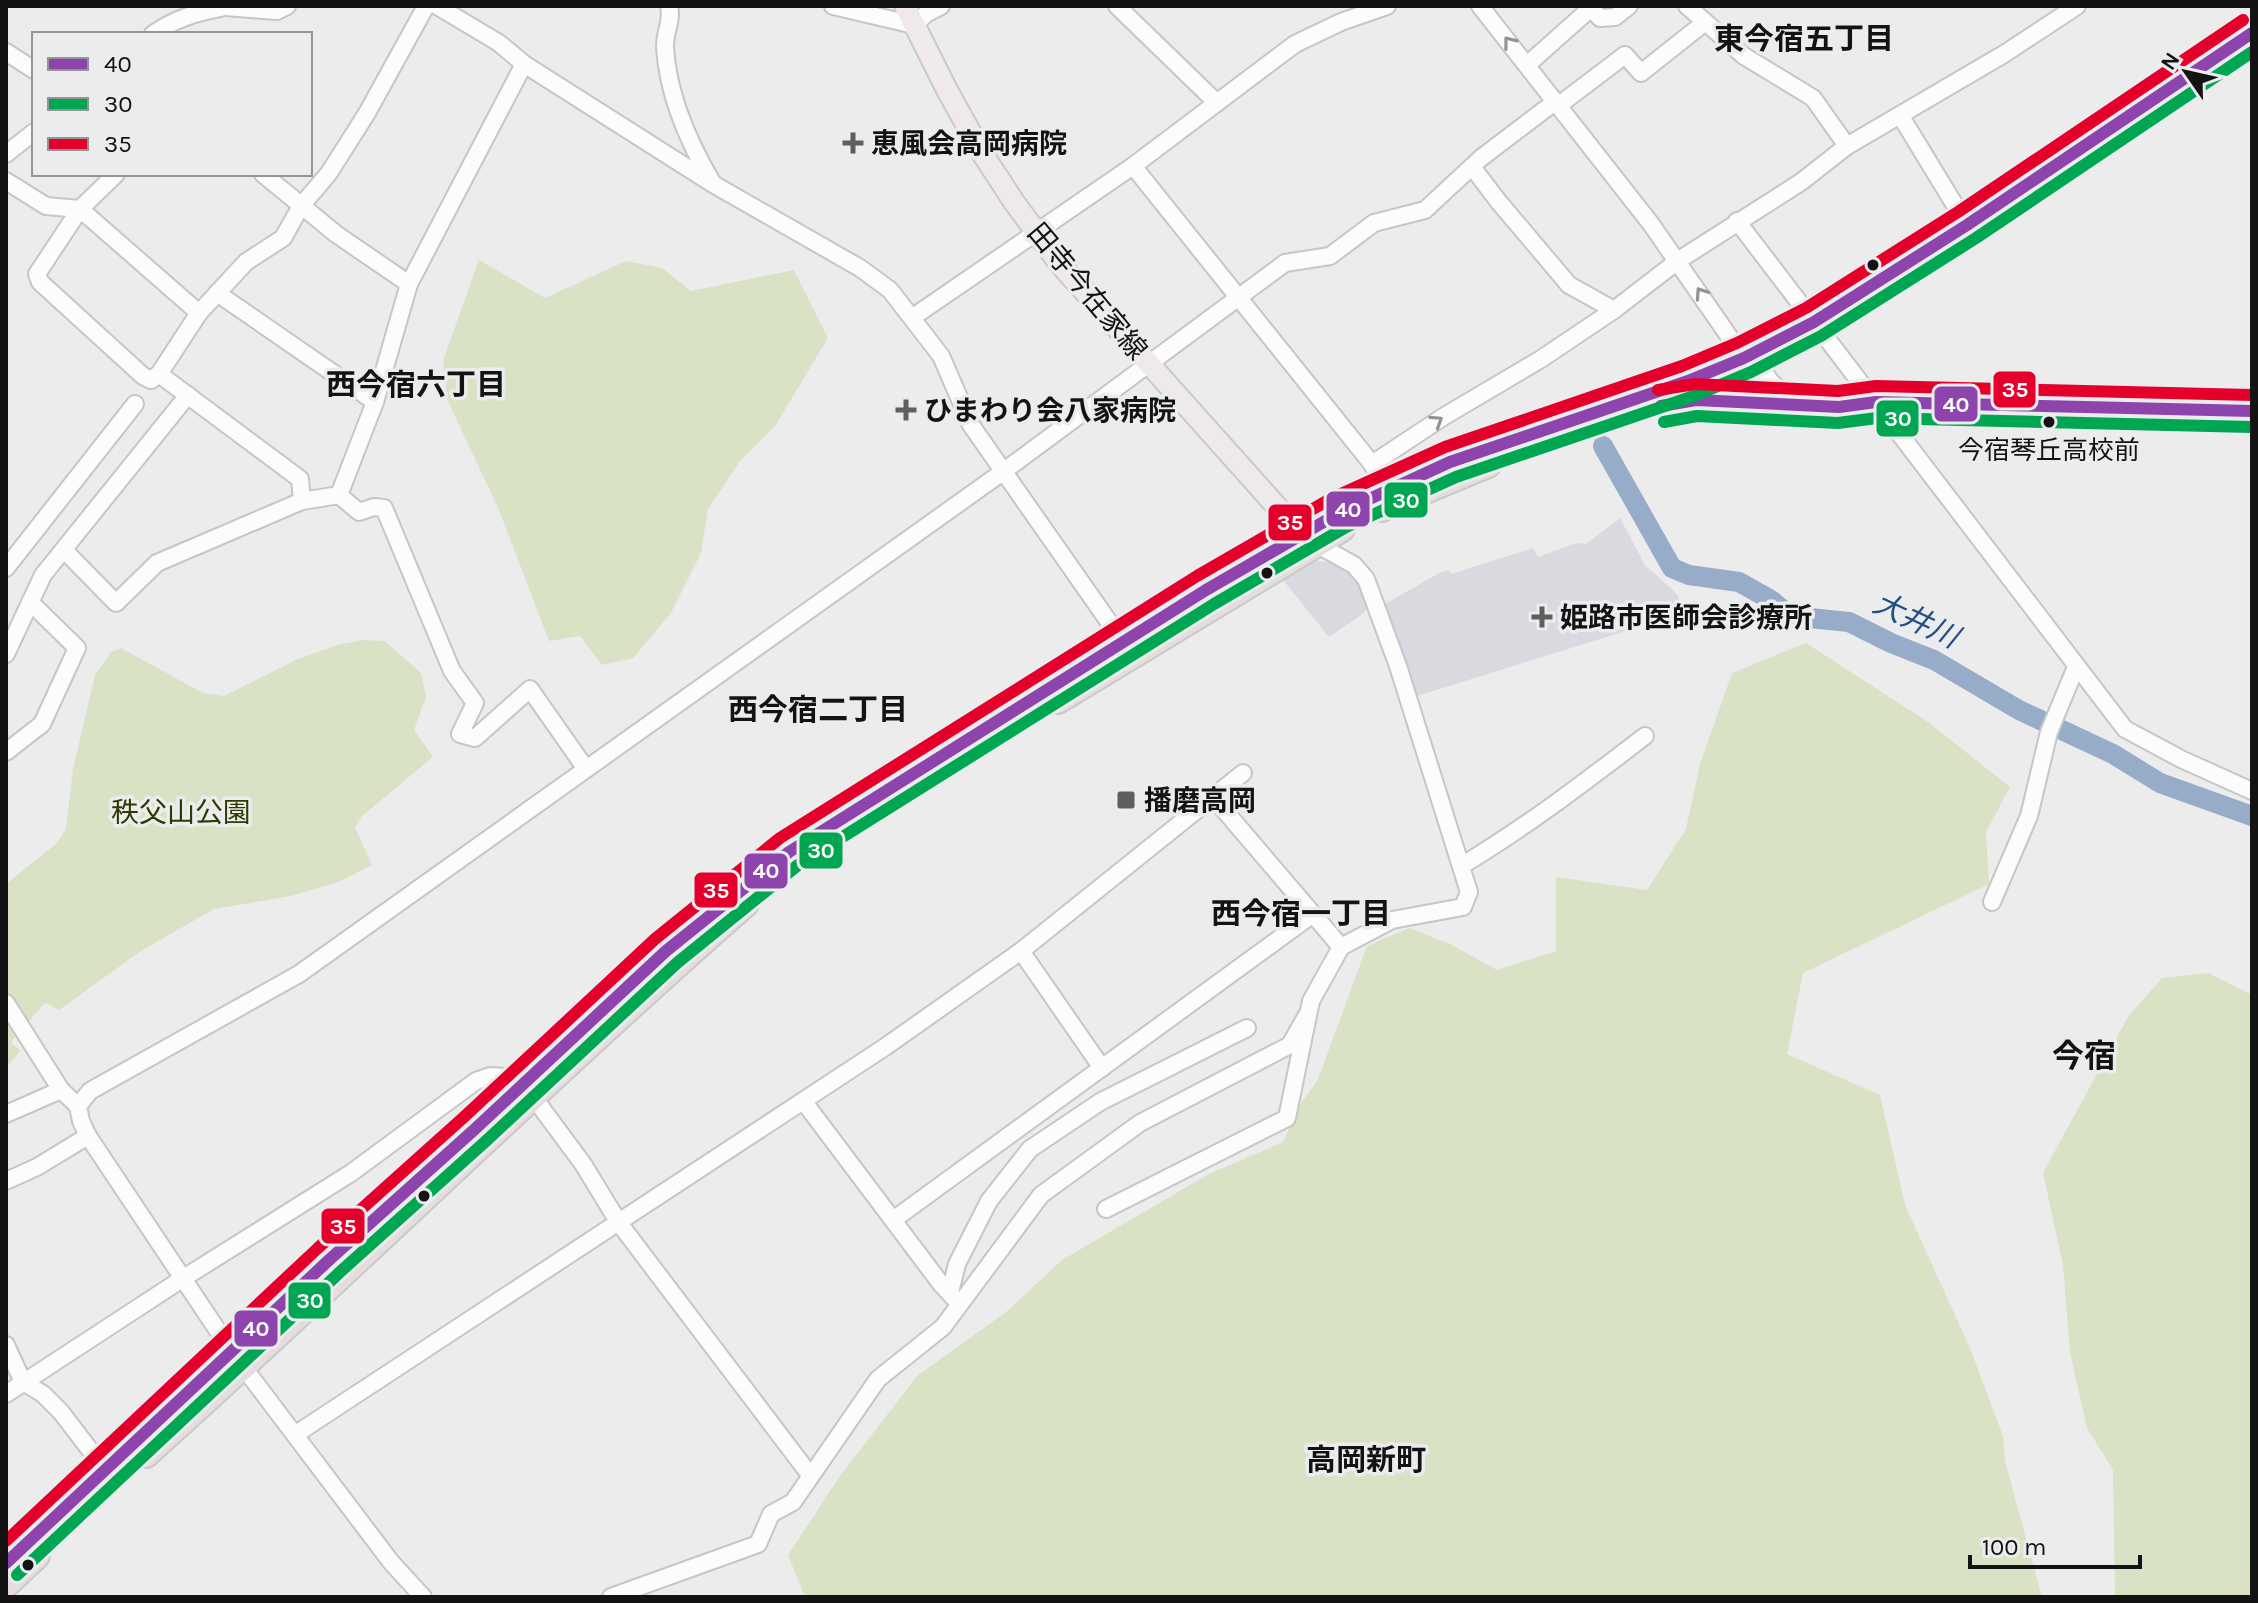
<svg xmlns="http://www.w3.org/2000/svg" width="2258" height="1603" font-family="Karla,'Noto Sans JP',sans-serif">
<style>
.built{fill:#d8dadf}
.green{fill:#dae2c6}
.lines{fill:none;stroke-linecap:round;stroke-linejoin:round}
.river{stroke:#97acc9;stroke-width:20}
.minor-casing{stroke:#c6c6c7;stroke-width:20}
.major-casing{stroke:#c9c9ca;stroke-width:24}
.highway-casing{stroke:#c9c9ca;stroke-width:28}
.minor{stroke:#fcfcfc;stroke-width:16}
.major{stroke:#efe9ea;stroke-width:20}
.highway{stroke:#e5dcdc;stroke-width:24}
.bus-1-casing{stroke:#ebecee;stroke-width:18}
.bus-2-casing{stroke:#ebecee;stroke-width:18}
.bus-3-casing{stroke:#ebecee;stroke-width:18}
.bus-1{stroke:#8e44ad;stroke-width:12}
.bus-2{stroke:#00a651;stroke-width:12}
.bus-3{stroke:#e4002b;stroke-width:12}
.oneway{stroke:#939394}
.poi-dot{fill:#5f5f60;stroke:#ebecee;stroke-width:3}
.bus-dot{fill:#131314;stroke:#ebecee;stroke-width:3}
.labels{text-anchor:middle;stroke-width:7;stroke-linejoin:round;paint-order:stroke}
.bus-label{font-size:26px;fill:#131314;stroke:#ebecee}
.poi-label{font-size:28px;font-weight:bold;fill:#131314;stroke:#ebecee;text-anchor:start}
.street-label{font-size:28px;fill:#131314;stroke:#ebecee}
.park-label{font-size:28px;fill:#2f3a00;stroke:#ebecee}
.neighbourhood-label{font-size:30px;font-weight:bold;fill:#131314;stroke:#ebecee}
.water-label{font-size:30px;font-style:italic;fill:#244e83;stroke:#ebecee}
.quarter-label{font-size:32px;font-weight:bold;fill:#131314;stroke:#ebecee}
.line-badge{stroke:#ebecee;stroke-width:3}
.badge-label{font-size:22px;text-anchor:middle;font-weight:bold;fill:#fff}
</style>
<rect width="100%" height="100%" fill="#ececed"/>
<g class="built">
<polygon points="1620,518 1645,565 1678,595 1683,613 1414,697 1385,604 1441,572 1448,570 1451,574 1533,548 1538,557 1576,543 1586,544"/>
<polygon points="1316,561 1331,562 1357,576 1369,602 1364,613 1329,637 1283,580"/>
</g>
<g class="green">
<polygon points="479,260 545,298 626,261 662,268 691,291 794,270 828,338 775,426 740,461 708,509 701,553 671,613 633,658 602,665 580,636 549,641 499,510 447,399 443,361"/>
<polygon points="363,640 385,641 421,673 426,697 414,730 433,757 361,817 355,828 372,865 339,882 291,896 214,909 141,951 59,1010 45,1003 11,1042 20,1051 6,1068 6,884 57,843 66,829 73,769 95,675 111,652 121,648 203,693 224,696 298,659 337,645"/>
<polygon points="1806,643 1928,722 2010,787 1986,832 1989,884 1803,973 1787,1054 1880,1095 1905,1205 1970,1348 2003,1436 2005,1461 2042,1597 805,1597 788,1555 840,1476 917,1376 1006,1312 1062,1260 1207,1175 1283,1142 1298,1108 1318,1079 1367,946 1409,928 1450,944 1497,970 1556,951 1556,877 1647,890 1686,829 1700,764 1732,673"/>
<polygon points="2209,973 2252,995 2252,1597 2115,1597 2113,1470 2087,1428 2070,1353 2063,1265 2043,1173 2128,1017 2162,978"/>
</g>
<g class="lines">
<polyline class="river" points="1603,446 1672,568 1689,575 1739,582 1771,600 1790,616 1849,622 1891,643 1934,660 2019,710 2113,754 2160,783 2252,816"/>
<defs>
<g id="minor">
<polyline points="213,6 277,11 287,6"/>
<polyline points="437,6 499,43 524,64 713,184 860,268 890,290 941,356 971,425 1123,642"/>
<path d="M669,6C673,19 664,34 665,48C668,95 689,143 712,182"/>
<polyline points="833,6 914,25 927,13 941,6"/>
<polyline points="1117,6 1217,103"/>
<polyline points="1480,6 1651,224 1744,358 1760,387 1770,394 1842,396 1876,402 2252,411"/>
<polyline points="1687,6 1744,56 1813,98 1847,146"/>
<path d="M153,34C175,19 194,13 221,8"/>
<polyline points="6,52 34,70"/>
<polyline points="1527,65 1591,8 1600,18 1615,17 1629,6"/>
<polyline points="1559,105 1625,55 1641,73 1704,23"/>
<polyline points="1900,115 1967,225"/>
<polyline points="6,154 34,132"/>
<polyline points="1133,166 1372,464 1385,490"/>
<polyline points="1473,168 1498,201 1569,285 1614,310"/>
<polyline points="116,174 80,209 37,274 40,282 143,376 151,380 159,374 199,313 246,262 283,238 301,206 329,173 367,113 426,6"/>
<polyline points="263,174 336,234 409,284"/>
<polyline points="6,181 46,206 80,209 199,313"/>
<polyline points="1737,221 2125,729 2183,760 2252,791"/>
<polyline points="217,293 375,402"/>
<polyline points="913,317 1133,166 1295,44 1341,22 1387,6"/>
<path d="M1766,349C1758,367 1768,387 1788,392"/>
<polyline points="159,374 300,479 302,501"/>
<polyline points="1668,404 1696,400 1783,404"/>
<polyline points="1372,464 1443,417 1541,359 1614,310 1679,260 1801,182 1847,146 2004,54 2077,6"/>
<polyline points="339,495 375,402 409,284 524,64"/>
<polyline points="64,550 116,603 157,563 302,501 339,495 359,512 374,507 384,508 452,671 475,703 460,734 475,738 530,689 586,769"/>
<polyline points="6,568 135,404"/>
<polyline points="6,654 43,575 188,395"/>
<polyline points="6,752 42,724 77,648 30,602"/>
<polyline points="1213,797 1341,947"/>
<path d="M1461,866C1526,827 1585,782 1645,736"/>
<polyline points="1992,902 2029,816 2049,732 2076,667"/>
<polyline points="1021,951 1102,1068"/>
<polyline points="6,1003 61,1090 78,1106"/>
<polyline points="804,1102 941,1284 954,1298"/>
<polyline points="6,1114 61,1090"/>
<polyline points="6,1181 37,1167 88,1136"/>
<polyline points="1106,1209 1287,1118 1311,1001 1341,947 1392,920 1463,907 1469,892 1398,666 1366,579 1354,565 1316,544"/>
<polyline points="893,1220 1313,914"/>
<polyline points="950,1292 957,1264 989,1201 1030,1149 1100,1102 1247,1028"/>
<polyline points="6,1345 23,1382 43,1394 61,1412 106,1471"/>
<polyline points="6,1394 182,1279 351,1173 476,1081 490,1076 507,1077 523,1083 583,1164 619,1223 810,1475"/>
<polyline points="296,1434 885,1047 1021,951 1243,773"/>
<polyline points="423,1597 391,1562 232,1352 88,1136 81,1121 78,1106 90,1091 299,974 1004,471 1285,263 1330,256 1374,223 1425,210 1481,158 1556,101"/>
<polyline points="611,1597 758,1544 771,1514 793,1502 878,1379 943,1327 1041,1195 1140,1123 1290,1045 1307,1015"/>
</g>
<polyline id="major" points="905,6 947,90 982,153 1014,202 1059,263 1286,517 1313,541"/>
<g id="highway">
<polyline points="1382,509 1488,465"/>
<polyline points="1058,701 1342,529"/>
<path d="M146,1455C348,1274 542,1083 746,904"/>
<polyline points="6,1563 329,1260 475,1129 666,951 703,919 789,852 1206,590 1339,513 1450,462 1688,381 1744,358 1814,322 1967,225 2252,33"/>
<polyline points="6,1585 37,1556"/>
</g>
</defs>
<use href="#minor" class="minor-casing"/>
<use href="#major" class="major-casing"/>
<use href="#highway" class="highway-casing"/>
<use href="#minor" class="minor"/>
<use href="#major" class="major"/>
<use href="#highway" class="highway"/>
<defs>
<g id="bus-1">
<polyline points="1661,406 1696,400 1839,407 1876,402 2252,411"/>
<polyline points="6,1563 329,1260 475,1129 666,951 789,852 1206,590 1339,513 1450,462 1688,381 1744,358 1814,322 1967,225 2252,33"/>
</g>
<g id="bus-2">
<polyline points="1664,422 1697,416 1838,423 1877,418 2252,427"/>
<polyline points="17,1575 340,1272 486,1141 677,963 798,865 1214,604 1346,527 1456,477 1694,396 1751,372 1821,336 1976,238 2252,52"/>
</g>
<g id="bus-3">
<polyline points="1658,390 1695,384 1838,391 1876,386 2252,395"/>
<polyline points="6,1541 318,1248 464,1117 655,939 780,838 1197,576 1332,498 1445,447 1682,366 1737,343 1806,308 1958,212 2243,20"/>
</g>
</defs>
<use href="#bus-1" class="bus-1-casing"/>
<use href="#bus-2" class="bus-2-casing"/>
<use href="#bus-3" class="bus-3-casing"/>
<use href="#bus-1" class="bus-1"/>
<use href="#bus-2" class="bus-2"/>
<use href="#bus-3" class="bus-3"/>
</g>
<defs><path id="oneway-chevron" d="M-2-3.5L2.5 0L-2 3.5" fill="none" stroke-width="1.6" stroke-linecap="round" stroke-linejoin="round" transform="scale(2)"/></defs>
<g class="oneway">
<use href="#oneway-chevron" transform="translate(1509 42) rotate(-128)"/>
<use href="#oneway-chevron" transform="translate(1701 293) rotate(-124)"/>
<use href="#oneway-chevron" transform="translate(1437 421) rotate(-33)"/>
</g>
<g class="poi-dot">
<path d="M849 131h8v8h8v8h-8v8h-8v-8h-8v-8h8z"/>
<path d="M902 398h8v8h8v8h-8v8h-8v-8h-8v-8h8z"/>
<path d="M1538 605h8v8h8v8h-8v8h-8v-8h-8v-8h8z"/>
<rect x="1116" y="790" width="20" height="20" rx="4"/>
</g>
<g class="bus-dot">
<circle cx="1873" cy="265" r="7"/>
<circle cx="2049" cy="422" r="7"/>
<circle cx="1267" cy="573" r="7"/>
<circle cx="424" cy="1196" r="7"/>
<circle cx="28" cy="1565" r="7"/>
</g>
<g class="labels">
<g class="bus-label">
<text x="2049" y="459">今宿琴丘高校前</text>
</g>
<g class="poi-label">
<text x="871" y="153">恵風会高岡病院</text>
<text x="924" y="420">ひまわり会八家病院</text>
<text x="1560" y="627">姫路市医師会診療所</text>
<text x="1144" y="810">播磨高岡</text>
</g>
<g class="street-label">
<text transform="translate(1088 291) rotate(50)" y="10">田寺今在家線</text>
</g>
<g class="park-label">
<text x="181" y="822">秩父山公園</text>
</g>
<g class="neighbourhood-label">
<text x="1804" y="49">東今宿五丁目</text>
<text x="416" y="395">西今宿六丁目</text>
<text x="818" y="720">西今宿二丁目</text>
<text x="1301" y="924">西今宿一丁目</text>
<text x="1366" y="1470">高岡新町</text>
</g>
<g class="water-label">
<text transform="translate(1916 620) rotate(25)" y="10">大井川</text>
</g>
<g class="quarter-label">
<text x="2084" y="1067">今宿</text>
</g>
</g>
<g class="line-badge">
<rect x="1992" y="370" width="45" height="39" rx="8" fill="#e4002b"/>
<rect x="1933" y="385" width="46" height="38" rx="8" fill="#8e44ad"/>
<rect x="1875" y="399" width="45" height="39" rx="8" fill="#00a651"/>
<rect x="1383" y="481" width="46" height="38" rx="8" fill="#00a651"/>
<rect x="1325" y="490" width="46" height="38" rx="8" fill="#8e44ad"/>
<rect x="1267" y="503" width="46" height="39" rx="8" fill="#e4002b"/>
<rect x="798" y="831" width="46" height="39" rx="8" fill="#00a651"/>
<rect x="743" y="852" width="46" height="38" rx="8" fill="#8e44ad"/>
<rect x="693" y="871" width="46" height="38" rx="8" fill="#e4002b"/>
<rect x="320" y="1207" width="46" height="38" rx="8" fill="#e4002b"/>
<rect x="287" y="1281" width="45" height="39" rx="8" fill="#00a651"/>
<rect x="233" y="1309" width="46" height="39" rx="8" fill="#8e44ad"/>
</g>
<g class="badge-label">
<text x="2015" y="397">35</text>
<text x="1956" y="412">40</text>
<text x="1898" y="426">30</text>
<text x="1406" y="508">30</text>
<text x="1348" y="517">40</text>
<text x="1290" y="530">35</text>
<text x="821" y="858">30</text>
<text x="766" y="878">40</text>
<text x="716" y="898">35</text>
<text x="343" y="1234">35</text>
<text x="310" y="1308">30</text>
<text x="256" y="1336">40</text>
</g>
<rect width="2258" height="1603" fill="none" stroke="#131314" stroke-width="16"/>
<rect x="32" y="32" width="280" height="144" fill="#ebecee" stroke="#959597" stroke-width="2"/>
<rect x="48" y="58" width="40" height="12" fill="#8e44ad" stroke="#959597" stroke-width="2"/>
<text x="104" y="72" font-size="24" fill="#131314">40</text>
<rect x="48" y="98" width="40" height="12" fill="#00a651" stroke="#959597" stroke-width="2"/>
<text x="104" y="112" font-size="24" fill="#131314">30</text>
<rect x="48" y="138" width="40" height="12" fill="#e4002b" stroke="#959597" stroke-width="2"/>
<text x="104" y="152" font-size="24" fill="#131314">35</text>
<g transform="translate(2186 72) rotate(304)" stroke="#ebecee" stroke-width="6" paint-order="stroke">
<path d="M0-6L14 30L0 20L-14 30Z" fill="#131314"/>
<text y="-12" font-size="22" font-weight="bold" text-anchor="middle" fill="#131314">N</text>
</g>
<path d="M1970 1555v12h170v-12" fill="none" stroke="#131314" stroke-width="4"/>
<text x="1982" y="1555" font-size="24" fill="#131314" stroke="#ebecee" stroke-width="6" paint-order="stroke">100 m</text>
</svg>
